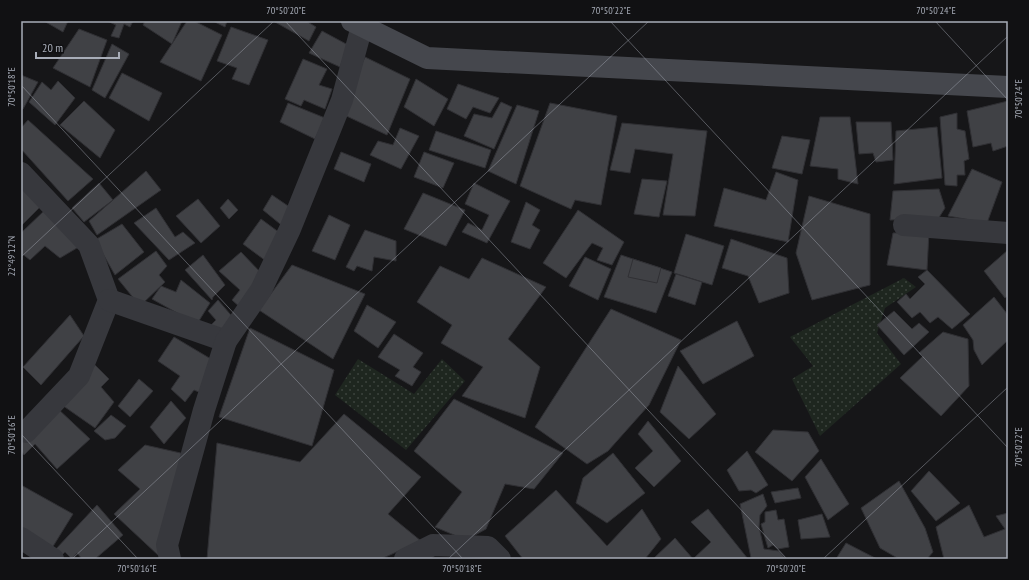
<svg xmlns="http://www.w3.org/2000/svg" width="1029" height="580" font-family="'PT Sans Narrow',sans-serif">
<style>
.park{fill:url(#park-dots)}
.building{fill:#404145;stroke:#303034}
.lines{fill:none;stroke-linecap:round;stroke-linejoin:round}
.street{stroke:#37383d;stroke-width:22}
.secondary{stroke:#45474d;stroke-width:22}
.ticks{fill:none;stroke:#a8adb8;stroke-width:1;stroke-opacity:0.45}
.neatline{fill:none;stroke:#a8adb8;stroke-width:1.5}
.ticks-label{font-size:10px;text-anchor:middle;fill:#a8adb8}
</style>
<defs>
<pattern id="park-dots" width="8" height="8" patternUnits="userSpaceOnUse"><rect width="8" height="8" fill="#1e261f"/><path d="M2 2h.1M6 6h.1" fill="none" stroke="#3c433d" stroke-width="1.8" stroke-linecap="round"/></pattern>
</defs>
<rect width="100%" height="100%" fill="#161618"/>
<g class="park">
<polygon points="904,278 916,287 885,308 877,333 901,364 820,436 792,379 813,366 790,337"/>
<polygon points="358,359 414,394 442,359 465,381 406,450 335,395"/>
</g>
<g class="building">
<polygon points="44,21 68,21 63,32"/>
<polygon points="107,21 133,21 130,27 124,24 119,38 111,36 116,25"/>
<polygon points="145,21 182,21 172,44 143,25"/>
<polygon points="187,21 194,21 222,35 201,81 160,62"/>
<polygon points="213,21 227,21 225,27"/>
<polygon points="275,21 306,21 316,27 309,41 275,22"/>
<polygon points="231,27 268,40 249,85 232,79 237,68 217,61"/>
<polygon points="79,29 107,40 90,87 53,68"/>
<polygon points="322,31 348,45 340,67 309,53"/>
<polygon points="112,44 129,54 105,98 92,90"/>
<polygon points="365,57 410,79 387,135 340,113"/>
<polygon points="303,59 327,69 319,85 332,89 325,109 304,100 301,106 285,99"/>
<polygon points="122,73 162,93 149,121 109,98"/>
<polygon points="21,75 38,82 23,109 21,108"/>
<polygon points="416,79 448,99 434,126 404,107"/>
<polygon points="58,81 75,98 55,125 29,102 42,82 51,90"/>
<polygon points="458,84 499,98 490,113 473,107 466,119 447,109"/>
<polygon points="84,101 115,130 100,158 60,125"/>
<polygon points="1008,101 1008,146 993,151 991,143 973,147 967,111"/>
<polygon points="501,102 512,107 494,149 464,136 474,114 492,118"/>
<polygon points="288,103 325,118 315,139 280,122"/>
<polygon points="550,103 617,116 601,205 575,200 571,209 520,186"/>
<polygon points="517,105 539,111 516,184 488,171"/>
<polygon points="957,113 957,129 965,131 969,159 964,161 965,175 957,175 957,186 945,185 940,117"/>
<polygon points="820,117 850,117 858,184 838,179 838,169 810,166"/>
<polygon points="28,120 93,179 68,201 21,149 21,128"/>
<polygon points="856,122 891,122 893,160 876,162 873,153 859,154"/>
<polygon points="622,123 707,131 695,216 663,215 673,154 635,149 630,173 610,170"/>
<polygon points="937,127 942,178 894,184 896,131"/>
<polygon points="400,128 419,136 401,169 370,155 378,141 393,145"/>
<polygon points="436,131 491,150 485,168 429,150"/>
<polygon points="782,136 810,140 802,174 772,168"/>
<polygon points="341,152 371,164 364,182 334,169"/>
<polygon points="424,152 454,163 443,188 414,177"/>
<polygon points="972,169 1002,182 987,223 948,216"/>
<polygon points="146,171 161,190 97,235 89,221"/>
<polygon points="776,172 798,180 788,242 714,226 724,188 766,200"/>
<polygon points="642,179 667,181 659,217 634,214"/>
<polygon points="21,182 42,205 21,226"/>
<polygon points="99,183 113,200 84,222 72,208"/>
<polygon points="474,183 510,201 487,243 462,232 468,223 482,230 489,215 465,204"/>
<polygon points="939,189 945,208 938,219 890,220 893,191"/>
<polygon points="423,193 465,210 446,246 404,229"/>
<polygon points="272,195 294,210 285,228 263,210"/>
<polygon points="809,196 870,214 870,285 812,300 796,253"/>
<polygon points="198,199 220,226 201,243 176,216"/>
<polygon points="228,199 238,210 229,219 220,208"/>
<polygon points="526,202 540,210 532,225 540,230 530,249 511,242"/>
<polygon points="156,208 175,237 183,232 195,243 169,260 134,223"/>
<polygon points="46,209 82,245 60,258 45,246 30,260 21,253 21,233"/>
<polygon points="578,210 624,242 612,265 597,260 603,248 592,243 566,278 543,263"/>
<polygon points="329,215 350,225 335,260 312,251"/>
<polygon points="261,219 284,236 270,264 243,244"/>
<polygon points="122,224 144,252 115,275 95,240"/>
<polygon points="365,230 396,241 396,261 374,257 372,271 357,266 354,271 346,267"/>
<polygon points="929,232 927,270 887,265 893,233"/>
<polygon points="686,234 724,246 712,285 674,273"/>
<polygon points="731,239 787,258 789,293 759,303 748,276 722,268"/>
<polygon points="1008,250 1008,295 1005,298 984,271"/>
<polygon points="156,251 167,266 159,275 165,282 140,306 118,279"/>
<polygon points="241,252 263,275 242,309 232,300 240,290 219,271"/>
<polygon points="203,255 225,285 213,297 212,300 185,270"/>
<polygon points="621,255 672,272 656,313 604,297"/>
<polygon points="585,257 611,269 598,300 569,286"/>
<polygon points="482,258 546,287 508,339 540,367 525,418 462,396 483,367 441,343 452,325 417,302 440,266 469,279"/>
<polygon points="633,259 661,268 657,283 628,277"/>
<polygon points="292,265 365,294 333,359 259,310"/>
<polygon points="927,270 970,314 952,329 938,317 930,323 920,312 912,318 897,302 906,294 910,299 925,284 918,277"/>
<polygon points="676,274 702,282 695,305 668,296"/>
<polygon points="181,280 210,303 197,324 152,299 161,286 176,292"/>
<polygon points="994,297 1008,315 1008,340 982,365 974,350 973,340 963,325"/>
<polygon points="218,300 236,321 221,336 209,327 216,320 208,311"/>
<polygon points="367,305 396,322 378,348 354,331"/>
<polygon points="611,309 681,340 649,405 608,451 587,464 535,427"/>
<polygon points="894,311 912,329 919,323 929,332 904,355 877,325"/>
<polygon points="70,315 84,336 41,385 23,367"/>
<polygon points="737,321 754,356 703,384 680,351"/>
<polygon points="250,328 334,370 312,446 219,417"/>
<polygon points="943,332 968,339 969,386 941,416 900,378 923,356 919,353"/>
<polygon points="394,334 423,353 413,367 421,372 412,386 395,376 400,370 378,357"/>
<polygon points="174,337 216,362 206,395 194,390 185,402 171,389 180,376 158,361"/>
<polygon points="95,365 109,379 101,387 114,402 95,428 62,405"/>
<polygon points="678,366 716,414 689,439 660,412"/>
<polygon points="139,379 153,391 130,417 118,406"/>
<polygon points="454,399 563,453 534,489 505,484 486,529 466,540 435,527 462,492 414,451"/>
<polygon points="171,401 186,418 164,444 150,427"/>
<polygon points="56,407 90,439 57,469 35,444 24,455 21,451 21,441"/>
<polygon points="344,414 421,477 388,514 421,541 381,559 207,559 217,443 300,462"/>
<polygon points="111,415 126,426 115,438 105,440 94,431"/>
<polygon points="648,421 681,461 654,487 635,468 653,451 638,434"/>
<polygon points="773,430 808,432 819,451 792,481 755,452"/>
<polygon points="145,445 185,454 159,556 114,514 140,489 118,470"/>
<polygon points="747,451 768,485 756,493 751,490 739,491 727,470"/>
<polygon points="613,453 645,493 607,523 576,503 583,478"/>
<polygon points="821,459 849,504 828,520 805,477"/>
<polygon points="929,471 960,503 936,521 911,491"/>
<polygon points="899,481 925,528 933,552 927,559 899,559 880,548 861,508"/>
<polygon points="21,485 73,514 52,548 21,530"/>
<polygon points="798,488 801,498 775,503 771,492"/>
<polygon points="556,490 607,546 642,509 661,539 645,559 523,559 505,536"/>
<polygon points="763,494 767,506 760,515 759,527 764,549 779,551 786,559 751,558 740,504"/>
<polygon points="97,505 123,535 95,559 82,559 77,553 72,559 65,552 61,556 55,550"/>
<polygon points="969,505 984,537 1005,529 996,516 1008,513 1008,558 1004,559 944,559 936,527"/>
<polygon points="708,509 748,559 653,559 675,538 693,559 711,542 691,522"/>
<polygon points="776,510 778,520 784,519 789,547 778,549 773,545 768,548 761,524 765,522 765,512"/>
<polygon points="822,514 830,537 801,539 798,520"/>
<polygon points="846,543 877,559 836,559"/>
</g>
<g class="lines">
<g class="street">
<polyline points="21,173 89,245 109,300 79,376 26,432"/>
<polyline points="904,225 1008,233"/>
<polyline points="109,300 226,341"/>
<polyline points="21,538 53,559"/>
<polyline points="170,559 167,545 204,410 226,341 261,290 290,229 342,100 362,26"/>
<polyline points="405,559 433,545 488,547 500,559"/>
</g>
<polyline class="secondary" points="352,21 427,58 1008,87"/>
</g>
<path class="ticks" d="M285,21L787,559M610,21L1008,448M935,21L1008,100M21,85L463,559M21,257L274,21M21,434L138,559M72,559L649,21M448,559L1008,36M823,559L1008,387"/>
<rect width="1029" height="580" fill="none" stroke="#111113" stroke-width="44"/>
<path d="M36 52v6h83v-6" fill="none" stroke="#a8adb8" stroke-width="2"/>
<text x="42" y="52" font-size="12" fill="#a8adb8" stroke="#111113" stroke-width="3" paint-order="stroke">20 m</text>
<rect x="22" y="22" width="985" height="536" class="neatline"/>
<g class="ticks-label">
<text x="286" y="14">70°50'20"E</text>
<text x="611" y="14">70°50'22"E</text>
<text x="936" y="14">70°50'24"E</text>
<text transform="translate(11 87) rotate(-90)" y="4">70°50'18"E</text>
<text transform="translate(1018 99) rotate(-90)" y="4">70°50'24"E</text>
<text transform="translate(11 256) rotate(-90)" y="4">22°49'12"N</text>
<text transform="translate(11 435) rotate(-90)" y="4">70°50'16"E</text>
<text transform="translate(1018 447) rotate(-90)" y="4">70°50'22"E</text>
<text x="137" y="572">70°50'16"E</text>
<text x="462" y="572">70°50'18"E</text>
<text x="786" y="572">70°50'20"E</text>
</g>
</svg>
